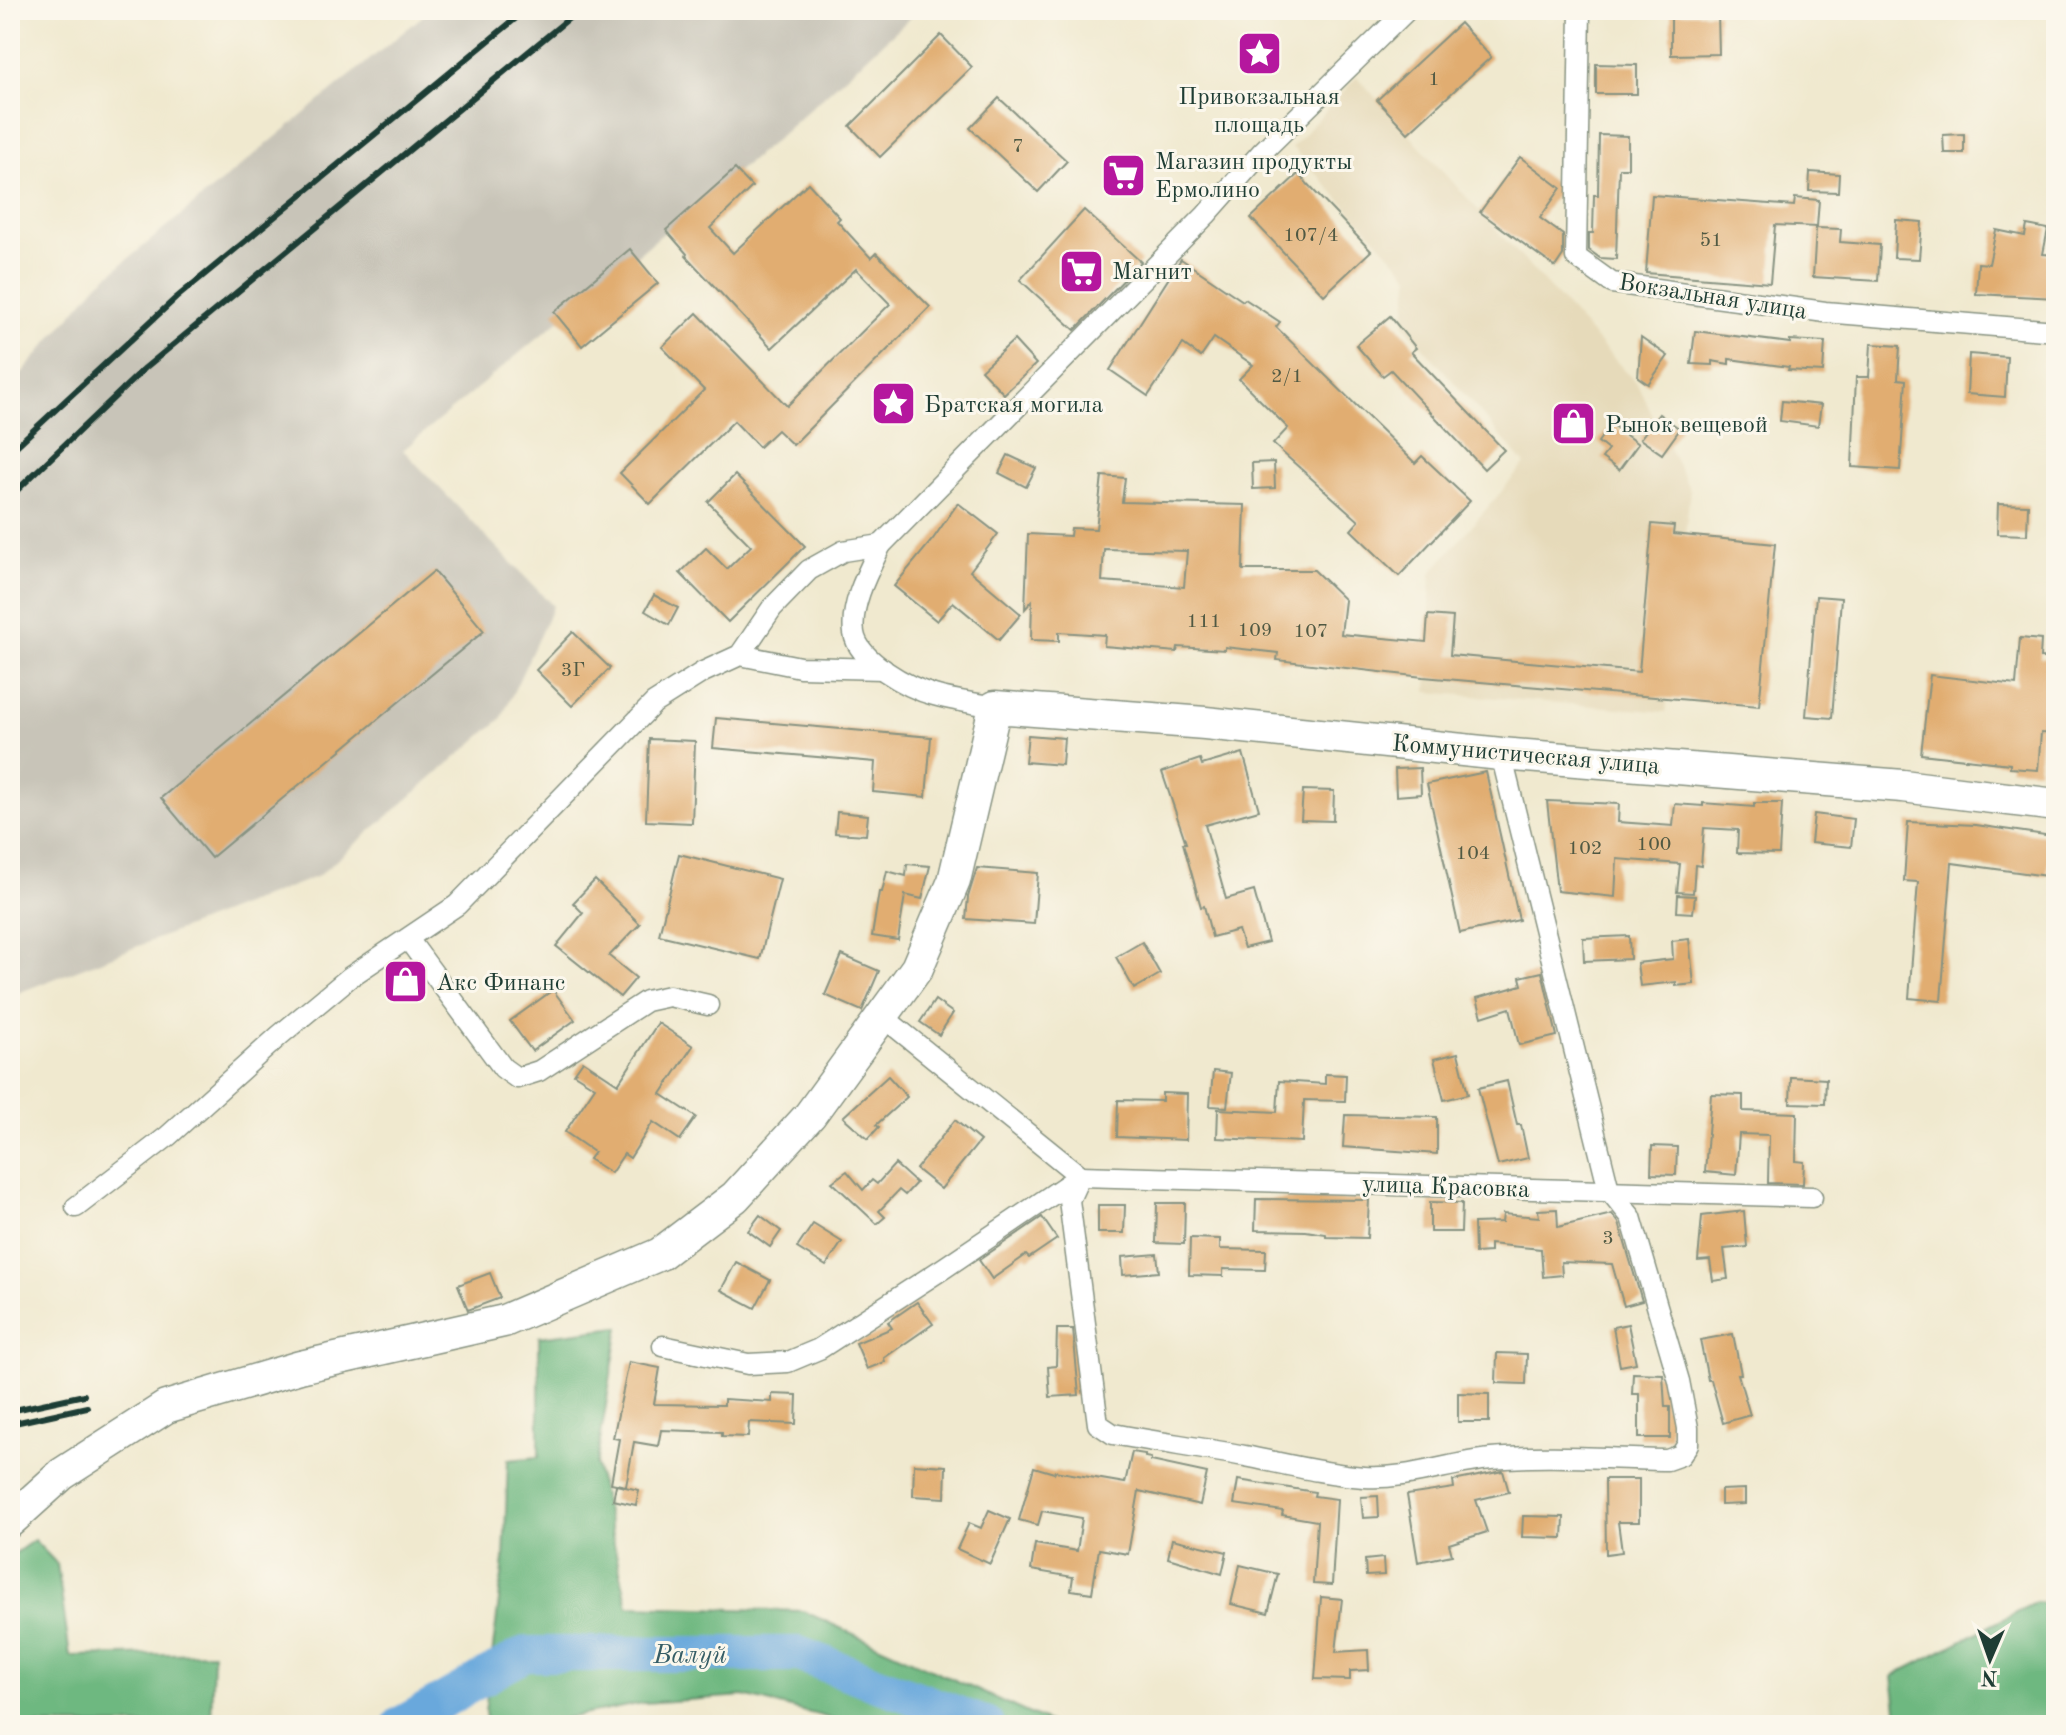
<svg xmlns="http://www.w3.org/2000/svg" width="2066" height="1735" font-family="'Old Standard TT',serif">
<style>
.built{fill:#e6daba}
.industrial{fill:#c8c4b8}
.forest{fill:#6eb880;stroke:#467a5a;stroke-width:2}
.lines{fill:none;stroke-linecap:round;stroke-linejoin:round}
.river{stroke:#69a8dc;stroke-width:36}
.building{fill:#e1ad71;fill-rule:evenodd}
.minor-casing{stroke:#889382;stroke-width:23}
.primary-casing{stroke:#889382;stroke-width:35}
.minor{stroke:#fff;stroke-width:20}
.primary{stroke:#fff;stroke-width:32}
.rail{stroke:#1f3d34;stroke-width:6}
.labels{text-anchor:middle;stroke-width:6;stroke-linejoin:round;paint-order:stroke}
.number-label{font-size:20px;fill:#505943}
.poi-label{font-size:24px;fill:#1f3d34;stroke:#fbf7ec;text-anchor:start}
.street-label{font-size:24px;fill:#1f3d34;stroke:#fbf7ec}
.water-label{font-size:26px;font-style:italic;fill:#355d66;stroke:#fbf7ec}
</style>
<rect width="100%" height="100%" fill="#fbf7ec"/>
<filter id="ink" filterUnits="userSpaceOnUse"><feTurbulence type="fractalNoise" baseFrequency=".0125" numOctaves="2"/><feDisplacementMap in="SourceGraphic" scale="16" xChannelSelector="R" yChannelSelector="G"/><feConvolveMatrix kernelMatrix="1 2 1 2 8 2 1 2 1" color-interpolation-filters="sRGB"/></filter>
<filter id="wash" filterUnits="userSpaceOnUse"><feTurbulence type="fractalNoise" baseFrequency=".006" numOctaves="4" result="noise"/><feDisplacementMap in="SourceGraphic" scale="32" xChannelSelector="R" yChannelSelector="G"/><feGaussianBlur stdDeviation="1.8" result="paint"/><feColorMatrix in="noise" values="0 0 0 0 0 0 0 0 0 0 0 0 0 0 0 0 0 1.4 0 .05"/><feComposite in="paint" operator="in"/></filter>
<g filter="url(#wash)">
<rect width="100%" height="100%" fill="#f0e9cf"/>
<polygon class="built" points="1357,77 1637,384 1690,490 1666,712 1427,692 1431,573 1525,464 1404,325 1410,276 1292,147"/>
<polygon class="industrial" points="430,10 919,10 773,142 403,450 553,606 501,719 318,876 10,996 10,387 99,283"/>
<g class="forest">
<polygon points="619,1327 596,1465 628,1606 803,1611 1054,1725 857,1725 744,1696 643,1703 531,1725 487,1725 485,1712 504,1560 508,1460 539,1457 539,1337"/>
<polygon points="34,1540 57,1564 70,1656 213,1653 211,1725 10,1725 10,1557"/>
<polygon points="2036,1602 2056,1605 2056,1725 1899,1725 1893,1676"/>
</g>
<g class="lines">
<polyline class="river" points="400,1725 525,1654 799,1654 987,1725"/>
</g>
<g id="blocks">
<g class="building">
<polygon points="1671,13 1718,13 1719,54 1671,55"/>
<polygon points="1460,23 1491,57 1408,133 1377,100"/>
<polygon points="941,35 972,67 880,157 850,126"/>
<polygon points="1596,64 1637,65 1637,94 1596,94"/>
<polygon points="999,98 1067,161 1038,192 970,128"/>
<polygon points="1964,134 1964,153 1944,153 1943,135"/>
<polygon points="1599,135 1628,136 1628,168 1619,168 1616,259 1600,258 1589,250 1589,233 1593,233 1594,195 1598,195"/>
<polygon points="1520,157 1561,188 1540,218 1563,235 1563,255 1555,267 1480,212"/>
<polygon points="735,169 752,187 710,228 733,253 808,183 840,218 837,221 871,258 876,253 930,307 793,445 777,430 759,447 734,421 650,504 620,473 704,390 662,347 697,313 787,406 890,304 856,269 772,348 686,256 687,254 666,230"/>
<polygon points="1810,172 1839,174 1838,192 1809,191"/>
<polygon points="1298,174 1371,251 1324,295 1251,218"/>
<polygon points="1652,195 1794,206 1795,198 1819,200 1817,227 1775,225 1770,283 1646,273"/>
<polygon points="1084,210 1141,262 1075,330 1020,280"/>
<polygon points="1896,220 1922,222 1919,259 1894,258"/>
<polygon points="2027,225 2048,229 2043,254 2056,255 2056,298 1976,294 1978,263 1989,264 1996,230 2025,236"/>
<polygon points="1816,228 1841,229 1840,242 1880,245 1878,281 1813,277"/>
<polygon points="630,249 658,283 582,346 554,312"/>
<polygon points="1181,259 1243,301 1245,299 1280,322 1276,327 1415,463 1422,456 1470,501 1399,576 1351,530 1359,521 1273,444 1288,428 1239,379 1253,365 1214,338 1201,357 1183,344 1148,396 1110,370"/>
<polygon points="1390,316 1416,348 1411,352 1504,450 1484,469 1391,370 1383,376 1356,345"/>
<polygon points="1695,331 1790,343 1790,340 1825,342 1823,372 1788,370 1789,367 1729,359 1729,364 1712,361 1712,365 1691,364"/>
<polygon points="1641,337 1668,356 1648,384 1638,377"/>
<polygon points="1014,340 1036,364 1004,394 981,370"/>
<polygon points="1871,344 1900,346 1898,379 1906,380 1900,470 1852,467 1856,377 1869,377"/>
<polygon points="1969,354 2007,357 2005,397 1967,394"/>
<polygon points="1782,401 1821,405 1818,426 1780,421"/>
<polygon points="1659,414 1680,429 1662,454 1640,439"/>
<polygon points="1611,424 1638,444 1619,470 1602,458 1608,450 1598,442"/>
<polygon points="1008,455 1036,468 1026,487 999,473"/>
<polygon points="1274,462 1275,488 1253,489 1252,463"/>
<polygon points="735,475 805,546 728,622 680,573 706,548 727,569 751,546 708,502"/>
<path d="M1102,476L1125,478L1122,502L1245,505L1243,570H1314L1345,600L1341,634L1426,642L1428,615L1453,617L1450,655L1639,672L1652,524L1674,526L1673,534L1775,544L1759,706L1423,677L1277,660L1278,653L1225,647V650L1178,647L1177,652L1104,646L1105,635L1059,632V641L1031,640L1032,601L1025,609L1028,534L1070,536L1071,528L1096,529ZM1104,549L1187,551L1184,587L1102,581Z"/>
<polygon points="958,503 998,534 970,571 1021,614 999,640 953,602 937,621 894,586 933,539"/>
<polygon points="1998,504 2028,505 2027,535 1997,534"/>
<polygon points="434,571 484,631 211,858 161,798"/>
<polygon points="654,595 678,608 669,625 645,611"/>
<polygon points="1816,596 1841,598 1832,718 1806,716"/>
<polygon points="573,632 610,668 572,706 536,670"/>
<polygon points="2020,638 2041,640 2040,658 2056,659 2056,734 2041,733 2038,770 2010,768 2010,764 1921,754 1930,675 2016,685"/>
<polygon points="716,718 931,737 926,797 873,792 875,762 713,748"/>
<polygon points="1028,735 1064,738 1062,765 1025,762"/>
<polygon points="649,739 695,741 692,823 646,821"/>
<polygon points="1243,753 1259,810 1205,825 1226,899 1254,891 1268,942 1244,948 1238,930 1212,937 1204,906 1201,907 1183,843 1186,843 1162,772 1200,759 1202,765"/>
<polygon points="1420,768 1421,794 1396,796 1395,769"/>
<polygon points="1486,772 1519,920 1460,933 1427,784"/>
<polygon points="1303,790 1334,791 1333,821 1301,820"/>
<polygon points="1547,801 1619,804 1618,822 1673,826 1675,804 1703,806 1703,803 1754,807 1754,803 1782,803 1779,854 1737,853 1738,830 1704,828 1701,866 1695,865 1693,893 1677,892 1680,864 1617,859 1615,897 1557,891"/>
<polygon points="837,812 868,815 866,835 835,833"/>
<polygon points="1814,814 1854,819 1851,847 1811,843"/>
<polygon points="1908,822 1976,825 2052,836 2047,876 1952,863 1941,1001 1909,998 1918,882 1904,881"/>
<polygon points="679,854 780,879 760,959 659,935"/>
<polygon points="907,864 930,866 922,899 905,895 898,940 872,936 879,892 882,892 887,871 906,876"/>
<polygon points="977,868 1038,873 1034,924 966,919 968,897"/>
<polygon points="595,880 640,924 609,956 636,978 620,997 556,946 583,913 573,903"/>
<polygon points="1678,895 1695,896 1693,913 1677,912"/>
<polygon points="1629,936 1630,959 1584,961 1583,938"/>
<polygon points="1689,939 1694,984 1676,986 1676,982 1640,986 1637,963 1673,959 1672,941"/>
<polygon points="1142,942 1160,974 1134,989 1116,957"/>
<polygon points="842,955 879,971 862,1011 825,995"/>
<polygon points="1542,972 1557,1036 1519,1045 1510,1008 1482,1017 1477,998 1522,985 1520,977"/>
<polygon points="553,990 575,1020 532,1051 510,1021"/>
<polygon points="935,1000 953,1013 939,1035 920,1022"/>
<polygon points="658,1023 693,1046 661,1094 696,1117 680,1140 653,1122 630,1158 624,1154 611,1173 589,1159 594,1152 565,1132 595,1087 574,1074 583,1061 618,1084"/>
<polygon points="1458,1053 1468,1094 1444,1100 1434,1059"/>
<polygon points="1213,1071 1231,1073 1227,1107 1210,1106"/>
<polygon points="1325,1074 1346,1075 1345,1101 1304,1100 1302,1142 1217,1138 1218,1109 1277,1112 1279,1081 1325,1084"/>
<polygon points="888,1076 907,1097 876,1125 879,1127 868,1139 843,1117"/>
<polygon points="1791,1077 1826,1079 1825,1104 1790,1103"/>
<polygon points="1507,1081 1517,1125 1521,1125 1528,1158 1498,1165 1478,1088"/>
<polygon points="1162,1093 1187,1094 1186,1140 1117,1137 1118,1100 1162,1101"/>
<polygon points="1711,1094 1743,1095 1743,1111 1797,1113 1796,1161 1804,1162 1803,1184 1768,1183 1769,1135 1739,1134 1736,1175 1705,1172"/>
<polygon points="1345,1115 1437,1117 1437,1154 1343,1147"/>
<polygon points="955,1120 980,1141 941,1189 916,1169"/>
<polygon points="1652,1146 1677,1147 1676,1175 1651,1174"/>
<polygon points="895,1164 916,1183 905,1195 899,1190 879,1211 885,1217 877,1224 832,1182 847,1171 863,1190 872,1180 877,1184"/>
<polygon points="1256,1199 1369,1200 1367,1238 1326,1237 1326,1234 1306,1231 1255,1230"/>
<polygon points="1430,1202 1462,1203 1461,1232 1430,1232"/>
<polygon points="1157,1203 1185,1203 1184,1244 1156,1243"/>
<polygon points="1098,1205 1125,1205 1124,1233 1098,1233"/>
<polygon points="1557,1209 1558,1227 1612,1214 1619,1223 1642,1301 1624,1306 1612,1264 1561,1262 1562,1275 1543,1277 1541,1249 1490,1244 1490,1252 1475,1253 1474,1223 1502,1222 1503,1214 1539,1217 1538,1210"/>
<polygon points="1744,1211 1747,1247 1724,1249 1728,1279 1713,1281 1710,1260 1698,1261 1702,1216"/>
<polygon points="760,1215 781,1231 770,1247 748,1231"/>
<polygon points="1042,1217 1057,1239 1029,1258 1026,1255 992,1279 979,1260"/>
<polygon points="813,1224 842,1242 826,1266 797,1248"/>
<polygon points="1190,1238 1220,1239 1220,1249 1266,1250 1265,1270 1223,1269 1223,1276 1189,1275"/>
<polygon points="1157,1254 1159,1272 1123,1275 1122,1257"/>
<polygon points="736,1262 770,1280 755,1308 721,1290"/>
<polygon points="490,1273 500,1298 468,1310 458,1285"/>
<polygon points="917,1302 933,1324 884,1358 885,1362 867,1369 856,1343 892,1328 888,1322"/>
<polygon points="1628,1324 1636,1363 1620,1366 1613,1327"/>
<polygon points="1057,1329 1073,1329 1079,1395 1050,1397 1048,1367 1056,1366"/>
<polygon points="1733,1334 1741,1374 1738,1374 1750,1415 1723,1423 1711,1380 1708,1380 1700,1340"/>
<polygon points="1497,1353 1527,1354 1526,1384 1496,1383"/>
<polygon points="629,1362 660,1368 654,1404 724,1405 724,1399 772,1402 772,1394 797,1395 796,1424 749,1422 748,1437 722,1436 722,1432 661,1430 658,1446 634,1442 626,1486 611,1483 619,1439 613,1438"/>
<polygon points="1633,1373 1663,1374 1665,1407 1670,1407 1670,1438 1639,1438 1639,1394 1632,1394"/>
<polygon points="1458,1393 1489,1394 1489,1422 1458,1422"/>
<polygon points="1132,1452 1145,1454 1145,1457 1151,1458 1151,1461 1207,1473 1200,1505 1139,1491 1128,1554 1099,1549 1092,1593 1071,1590 1073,1577 1031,1570 1035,1544 1077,1551 1082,1518 1042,1511 1038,1525 1019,1520 1034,1467 1054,1473 1055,1471 1125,1483"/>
<polygon points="914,1464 946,1466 945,1498 913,1496"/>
<polygon points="1503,1471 1509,1492 1476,1500 1487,1532 1449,1544 1452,1555 1418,1562 1407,1495 1454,1488 1453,1481"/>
<polygon points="1605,1479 1639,1479 1639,1522 1618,1522 1622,1552 1606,1554"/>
<polygon points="1238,1480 1315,1492 1314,1496 1337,1499 1332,1585 1313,1584 1317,1521 1282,1515 1283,1511 1234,1504"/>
<polygon points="616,1485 639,1490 636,1505 613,1500"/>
<polygon points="1745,1489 1745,1504 1721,1505 1721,1490"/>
<polygon points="1378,1496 1379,1517 1363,1518 1361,1497"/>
<polygon points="989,1510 1010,1519 990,1564 957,1549 969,1523 981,1528"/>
<polygon points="1523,1516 1564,1517 1563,1538 1522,1537"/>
<polygon points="1172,1539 1227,1552 1222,1574 1168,1558"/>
<polygon points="1383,1558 1384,1575 1366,1576 1365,1560"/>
<polygon points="1240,1565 1278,1574 1268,1613 1231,1604"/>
<polygon points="1321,1597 1342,1599 1336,1652 1368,1650 1369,1670 1350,1671 1350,1680 1315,1679"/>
</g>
</g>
</g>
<g filter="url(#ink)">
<use href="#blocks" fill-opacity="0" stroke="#889382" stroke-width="2"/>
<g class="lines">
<defs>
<g id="minor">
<polyline points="1580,10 1576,257 1612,283 1825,312 2056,331"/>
<polyline points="740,655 800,667 883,669"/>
<path d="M995,707C975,703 954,701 934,695C909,688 858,661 854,633C850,604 869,570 881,545L1206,215L1262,152L1407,10"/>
<polyline points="408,939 503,1068 517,1078 539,1071 646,1001 669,996 708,1005"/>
<polyline points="882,1016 1080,1176"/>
<path d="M1080,1176L1069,1200L1098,1424L1113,1434C1157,1442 1201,1448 1245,1456C1285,1464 1324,1474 1364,1477C1406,1480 1449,1463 1491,1459C1549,1454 1608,1459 1667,1460L1681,1455L1688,1444V1428L1679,1381L1631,1217L1609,1190L1501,754"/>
<polyline points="1080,1176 1812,1197"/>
<polyline points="76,1207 168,1136 280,1035 350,977 457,905 654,703 703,672 740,655 772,608 809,570 843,551 881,545"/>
<polyline points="663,1346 748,1364 788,1362 819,1349 944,1268 1080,1176"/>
</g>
<polyline id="primary" points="10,1521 62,1474 166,1407 300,1367 504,1321 660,1254 735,1197 810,1115 917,968 954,881 995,707 1205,723 1501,754 1903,786 2056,805"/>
</defs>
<use href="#minor" class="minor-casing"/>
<use href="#primary" class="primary-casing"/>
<use href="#minor" class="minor"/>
<use href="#primary" class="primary"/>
<g class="rail">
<polyline points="10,452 176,298 526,10"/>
<polyline points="10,497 145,368 579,10"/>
<polyline points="10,1411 84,1395"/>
<polyline points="10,1424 87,1407"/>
</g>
</g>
</g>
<defs>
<symbol id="sight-square" viewBox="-11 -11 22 22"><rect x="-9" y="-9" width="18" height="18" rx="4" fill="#b5179e" stroke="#fbf7ec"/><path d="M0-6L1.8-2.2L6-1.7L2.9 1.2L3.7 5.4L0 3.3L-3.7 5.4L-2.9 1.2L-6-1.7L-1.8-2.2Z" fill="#fff"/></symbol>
<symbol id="supermarket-square" viewBox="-11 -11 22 22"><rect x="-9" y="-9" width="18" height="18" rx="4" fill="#b5179e" stroke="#fbf7ec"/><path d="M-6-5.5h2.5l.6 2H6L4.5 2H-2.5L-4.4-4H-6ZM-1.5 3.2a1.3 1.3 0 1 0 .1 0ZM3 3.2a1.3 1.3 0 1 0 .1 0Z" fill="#fff"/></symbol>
<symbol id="shop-square" viewBox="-11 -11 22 22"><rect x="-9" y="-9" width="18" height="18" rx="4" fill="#b5179e" stroke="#fbf7ec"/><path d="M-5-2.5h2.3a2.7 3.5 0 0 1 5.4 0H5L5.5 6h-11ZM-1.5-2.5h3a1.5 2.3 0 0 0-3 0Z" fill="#fff"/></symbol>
</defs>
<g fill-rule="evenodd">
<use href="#sight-square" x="1234" y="28" width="51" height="51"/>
<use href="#supermarket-square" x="1098" y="150" width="51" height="51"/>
<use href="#supermarket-square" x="1056" y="246" width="51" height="51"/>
<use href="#sight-square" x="868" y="378" width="51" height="51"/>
<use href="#shop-square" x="1548" y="398" width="51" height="51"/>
<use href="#shop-square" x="380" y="956" width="51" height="51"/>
</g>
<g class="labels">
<g class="number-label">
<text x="1434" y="85">1</text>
<text x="1018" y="152">7</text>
<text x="1311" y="241">107/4</text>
<text x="1711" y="246">51</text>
<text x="1287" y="382">2/1</text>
<text x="1204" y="627">111</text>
<text x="1255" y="636">109</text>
<text x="1311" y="637">107</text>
<text x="573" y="676">3Г</text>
<text x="1654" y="850">100</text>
<text x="1585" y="854">102</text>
<text x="1473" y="859">104</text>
<text x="1608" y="1244">3</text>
</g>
<g class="poi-label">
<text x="1259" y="104" text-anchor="middle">Привокзальная<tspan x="1259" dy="28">площадь</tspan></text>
<text x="1155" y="169">Магазин продукты<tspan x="1155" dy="28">Ермолино</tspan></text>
<text x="1112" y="279">Магнит</text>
<text x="924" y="412">Братская могила</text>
<text x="1605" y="432">Рынок вещевой</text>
<text x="436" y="990">Акс Финанс</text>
</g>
<g class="street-label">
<text transform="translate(1713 296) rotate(9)" y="8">Вокзальная улица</text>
<text transform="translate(1526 754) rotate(5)" y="8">Коммунистическая улица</text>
<text transform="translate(1446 1186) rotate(2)" y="8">улица Красовка</text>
</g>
<g class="water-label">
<text x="690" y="1663">Валуй</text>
</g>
</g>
<rect width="2066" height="1735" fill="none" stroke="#fbf7ec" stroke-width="40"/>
<g transform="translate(1990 1659) rotate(182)" stroke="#fbf7ec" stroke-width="6" paint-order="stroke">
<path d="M0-6L14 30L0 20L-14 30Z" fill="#1f3d34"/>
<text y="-12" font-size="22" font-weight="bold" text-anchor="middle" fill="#1f3d34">N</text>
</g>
</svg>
